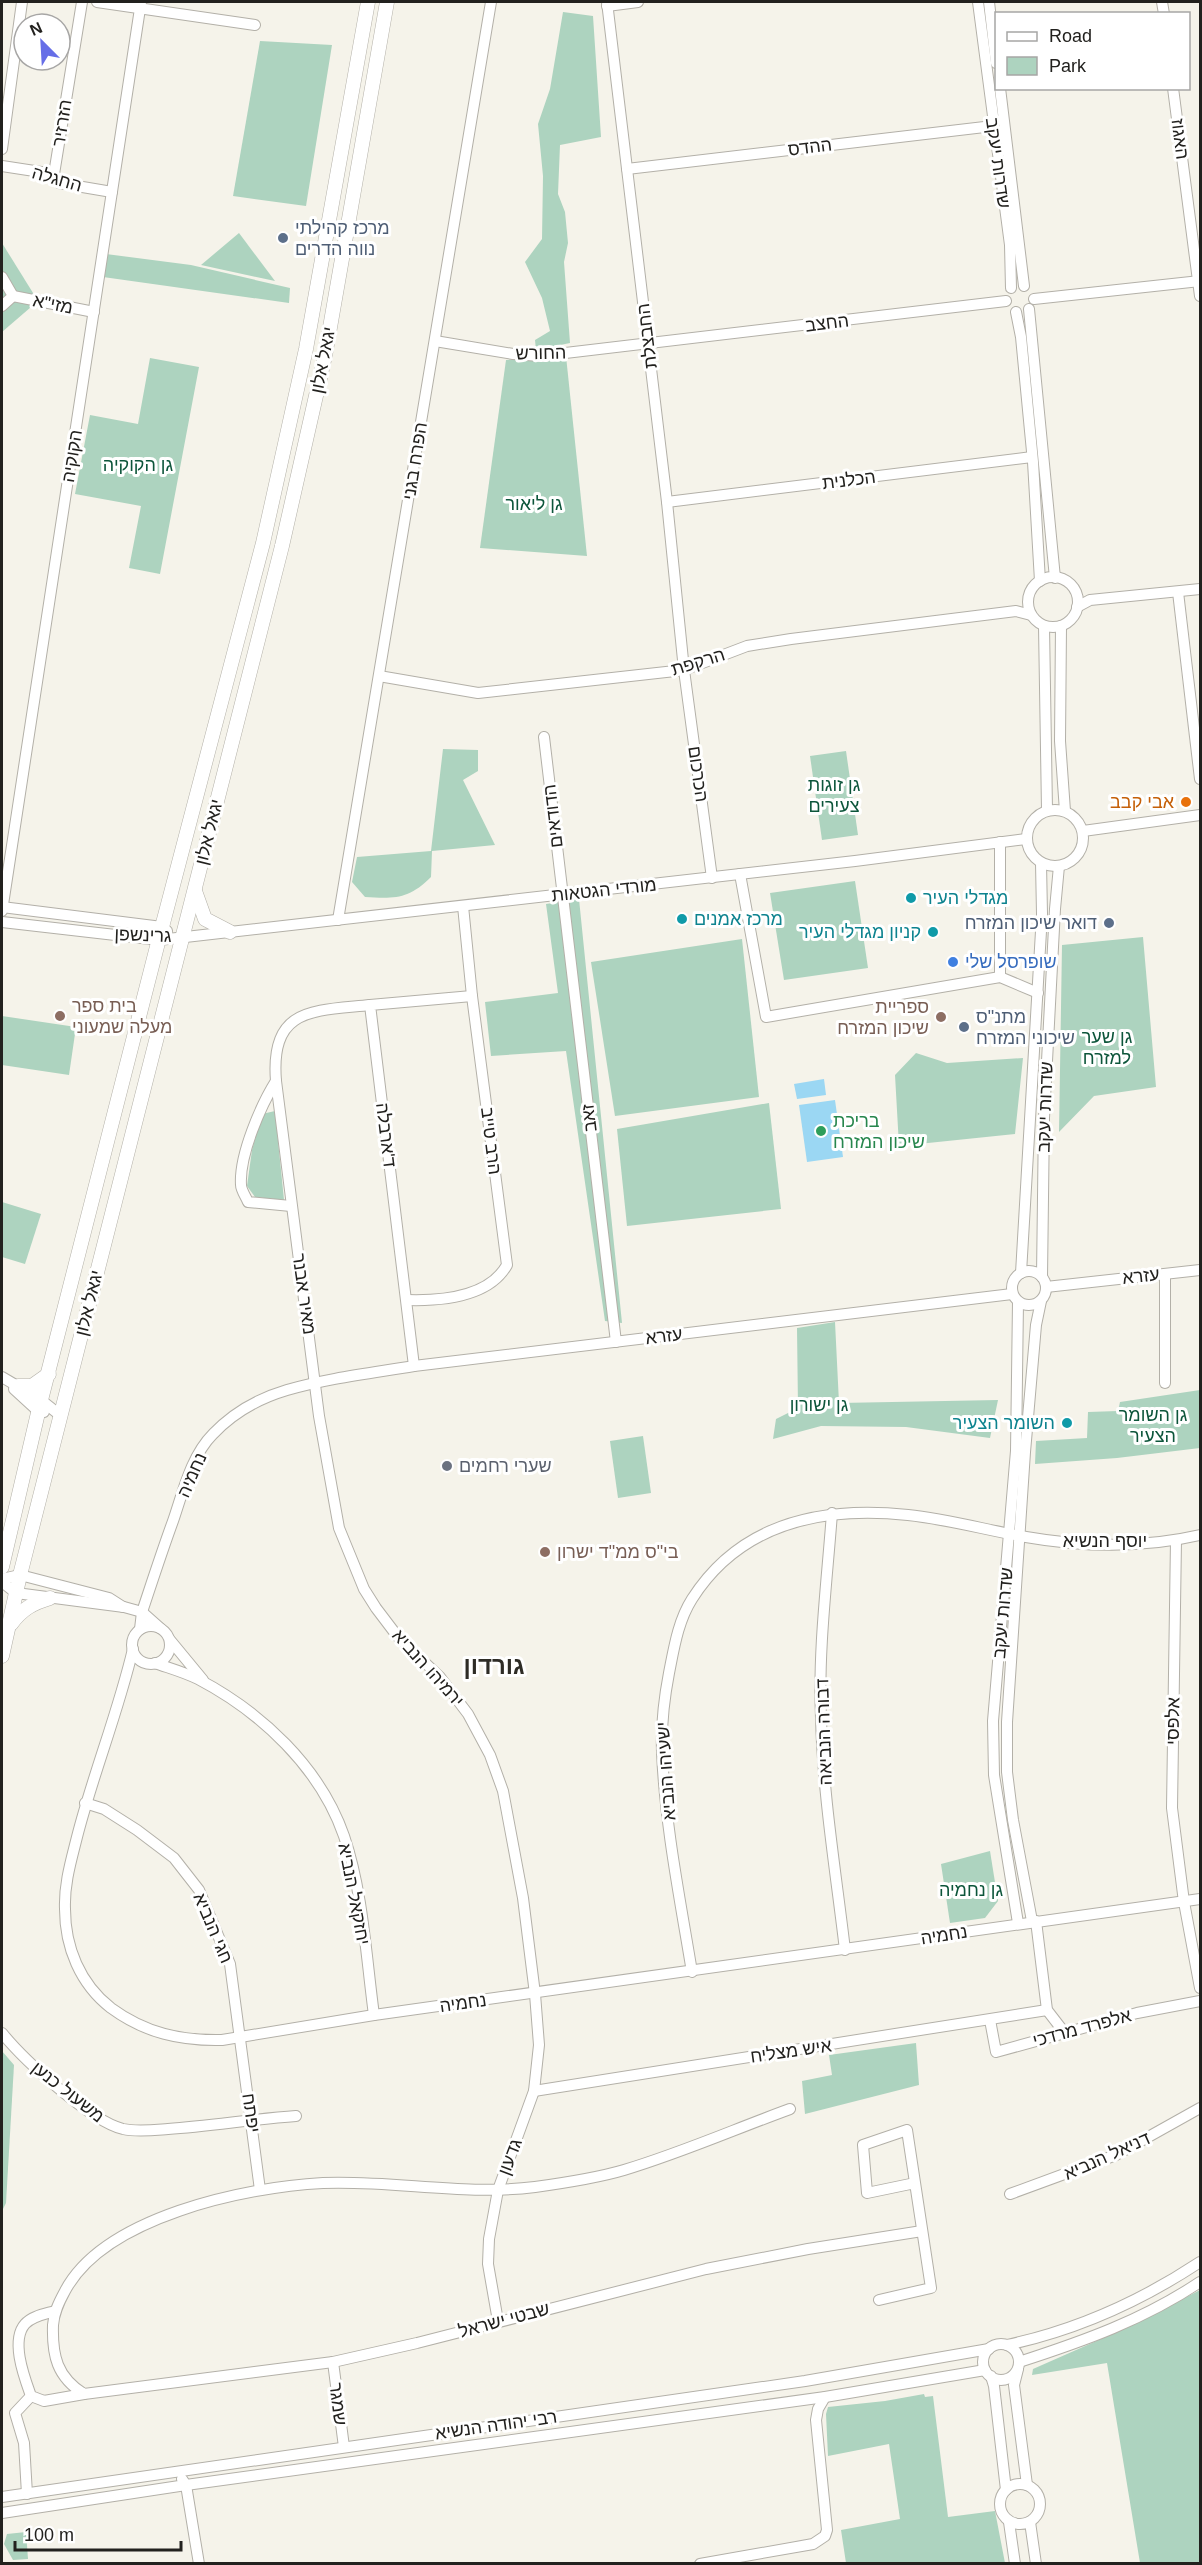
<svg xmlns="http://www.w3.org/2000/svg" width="1202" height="2565" font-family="Helvetica,'Noto Sans Hebrew',sans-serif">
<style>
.green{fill:#add3bf}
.water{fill:#9bd7f3}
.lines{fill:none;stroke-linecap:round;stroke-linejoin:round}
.minor-casing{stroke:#b3b0a8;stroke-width:12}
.major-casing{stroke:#b3b0a8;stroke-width:15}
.minor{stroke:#fff;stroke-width:10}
.major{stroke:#fff;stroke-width:14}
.service-dot{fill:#5c6f8a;stroke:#fff;stroke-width:2}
.food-dot{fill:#e8710a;stroke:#fff;stroke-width:2}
.culture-dot{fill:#0f9aa8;stroke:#fff;stroke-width:2}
.shop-dot{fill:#3f7fe0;stroke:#fff;stroke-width:2}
.education-dot{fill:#8d6e63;stroke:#fff;stroke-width:2}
.leisure-dot{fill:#2e9e5b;stroke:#fff;stroke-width:2}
.worship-dot{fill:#6b7280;stroke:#fff;stroke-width:2}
.labels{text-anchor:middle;stroke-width:6;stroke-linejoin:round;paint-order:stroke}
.street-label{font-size:18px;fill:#22211e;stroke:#fff}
.service-label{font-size:18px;fill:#4e5e75;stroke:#fff;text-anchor:start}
.park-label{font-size:18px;fill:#0c553a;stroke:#fff}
.food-label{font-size:18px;fill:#c56008;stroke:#fff;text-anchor:end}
.culture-label{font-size:18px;fill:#0d838f;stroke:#fff;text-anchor:start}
.shop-label{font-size:18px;fill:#366cbe;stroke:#fff;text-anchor:start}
.education-label{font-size:18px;fill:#785e54;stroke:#fff;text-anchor:start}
.leisure-label{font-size:18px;fill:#27864d;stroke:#fff;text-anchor:start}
.worship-label{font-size:18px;fill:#5b616d;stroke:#fff;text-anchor:start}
.district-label{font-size:24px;font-weight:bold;fill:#2e2c26;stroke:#fff}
</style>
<rect width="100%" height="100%" fill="#f5f3ea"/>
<g class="green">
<polygon points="563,12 593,16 601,137 560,145 558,194 565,212 568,243 564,262 570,343 536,350 535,340 550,331 542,298 525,262 542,239 543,176 538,124 550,89"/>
<polygon points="260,41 332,45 306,206 233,196"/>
<polygon points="239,233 275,281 201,265"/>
<polygon points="2,243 38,301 2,332"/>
<polygon points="106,254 191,265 290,288 289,303 103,277"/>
<polygon points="566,356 587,556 480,548 506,360"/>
<polygon points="150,358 199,367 160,574 129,568 141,506 75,494 90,415 138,424"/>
<path d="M443,749L478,750V771L463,780L495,845L432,851L431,877C409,899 395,899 365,897L352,882L357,857L431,851Z"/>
<polygon points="846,751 858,835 822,840 810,756"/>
<polygon points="855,881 868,968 784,980 770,893"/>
<polygon points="579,899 622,1323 605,1321 566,1051 491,1056 485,1002 558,993 546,904"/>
<polygon points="1143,937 1156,1087 1094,1096 1059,1132 1062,945"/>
<polygon points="742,939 759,1097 615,1116 591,962"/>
<polygon points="2,1016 76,1027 69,1075 2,1065"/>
<polygon points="916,1053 947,1063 1023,1058 1015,1134 899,1146 895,1075"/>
<polygon points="769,1103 781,1209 627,1226 617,1129"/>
<polygon points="275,1111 284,1200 255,1197 247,1186 252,1150 262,1114"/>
<polygon points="2,1202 41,1214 25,1264 2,1257"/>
<polygon points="835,1322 839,1403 998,1400 990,1438 906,1427 821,1426 773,1439 776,1419 798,1408 797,1328"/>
<polygon points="1200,1390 1200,1448 1117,1458 1035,1464 1036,1441 1087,1438 1088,1412 1118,1411 1120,1402"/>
<polygon points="643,1436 651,1493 618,1498 610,1441"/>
<polygon points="990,1851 998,1901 985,1918 950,1923 941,1864"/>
<polygon points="916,2043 919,2085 805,2114 802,2081 832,2075 829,2055"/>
<polygon points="2,2051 14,2065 6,2203 2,2211"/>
<polygon points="1200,2290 1200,2563 1140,2563 1107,2363 1032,2375 1033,2369 1126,2328"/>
<polygon points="924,2394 925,2397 933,2396 948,2517 995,2511 1005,2563 846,2563 841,2530 900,2519 889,2444 828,2456 826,2414 828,2407 885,2401"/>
<polygon points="26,2532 28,2559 13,2560 4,2544 7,2534"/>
</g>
<g class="water">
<polygon points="824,1079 826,1095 797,1099 794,1084"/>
<polygon points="835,1100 843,1157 807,1162 799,1105"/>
</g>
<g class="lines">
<defs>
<g id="minor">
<polyline points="97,2 255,25"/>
<polyline points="607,2 667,502 684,670 712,878"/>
<polyline points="978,2 1010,245 1011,288"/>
<polyline points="989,2 996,63"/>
<polyline points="1162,2 1164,14"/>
<polyline points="607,6 638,2"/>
<polyline points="1000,88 1024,286"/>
<polyline points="1173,88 1200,296"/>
<polyline points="2,149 22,2"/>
<polyline points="2,166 54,174 59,183 112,192"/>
<polyline points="627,169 993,126"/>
<polyline points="54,174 82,2"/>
<polyline points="2,277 13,296 2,306"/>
<polyline points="13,296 94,312"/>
<polyline points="1034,299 1200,281"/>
<polyline points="1029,309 1055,578"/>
<polyline points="1016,312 1021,337 1033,462 1040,581"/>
<polyline points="435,341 513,354 540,356 1006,301"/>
<polyline points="667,502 1032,457"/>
<circle cx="1053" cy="602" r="25"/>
<polyline points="1178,592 1200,779"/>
<polyline points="1077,607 1090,600 1200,589"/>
<polyline points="1044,626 1047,810"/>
<polyline points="1061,626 1060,741 1065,811"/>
<polyline points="379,676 478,693 684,670 747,646 791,639 1016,611 1031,615"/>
<polyline points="544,737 616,1342"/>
<circle cx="1055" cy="838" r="28"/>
<polyline points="1083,831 1200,815"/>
<polyline points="740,874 766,1017 1000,977 1038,993"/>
<polyline points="2,907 162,927 167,931"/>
<polyline points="2,911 141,2"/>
<polyline points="338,920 491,2"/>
<polyline points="2,922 159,940 855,861 1026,839"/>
<polyline points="1000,977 1000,842"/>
<path d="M370,1005C313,1011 270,1007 276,1081L319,1416L339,1528L364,1589L376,1608L398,1637L440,1677L468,1714L490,1755L503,1791L523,1898L535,1994L539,2045L534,2091L498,2190L489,2239L488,2264L498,2321"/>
<path d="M276,1081C261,1105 239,1155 241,1185C241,1190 246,1197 248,1202L291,1206"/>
<circle cx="1029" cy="1288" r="17"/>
<polyline points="1021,1273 1042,914 1041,863"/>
<polyline points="1165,1274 1165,1383"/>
<polyline points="1042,1277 1044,1118 1055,909 1059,866"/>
<polyline points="1046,1287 1200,1270"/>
<path d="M407,1300C441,1301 489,1297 507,1265L472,996L463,906"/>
<polyline points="414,1366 370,1005 472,996"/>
<polyline points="2,1377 41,1400 61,1416"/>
<polyline points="14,1389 38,1411 44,1412"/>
<path d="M832,1513C827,1581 818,1650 821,1718C823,1796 836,1873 845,1950"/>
<polyline points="1176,1540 1172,1808 1184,1902 1200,1988"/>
<polyline points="2,1579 20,1575 109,1598 123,1607"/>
<polyline points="2,1582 16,1593 124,1607 142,1612 160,1628"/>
<circle cx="151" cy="1645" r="19"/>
<path d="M140,1629L142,1612C152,1582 162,1551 173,1521C183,1492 191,1456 213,1434C233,1413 260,1398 287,1390C328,1378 372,1373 414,1366L1012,1294"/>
<polyline points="170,1640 203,1680"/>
<path d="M133,1649C118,1713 93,1774 77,1837C71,1861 64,1884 65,1909C65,1947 80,1984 111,2008C145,2033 181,2041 222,2040L374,2015L1200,1899"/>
<path d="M155,1663C169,1668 184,1672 198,1679C261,1712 320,1767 344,1836C363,1892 366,1956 374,2015"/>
<polyline points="85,1803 104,1809 137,1830 174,1858 199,1890 230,1964 260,2190"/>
<polyline points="1032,1921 1013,1820 1007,1772 1007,1722 1025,1452 1036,1325 1041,1301"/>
<polyline points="1036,1921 1047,2010 1064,2032"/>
<polyline points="1018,1923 994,1775 993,1721 1016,1451 1018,1302"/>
<path d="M692,1972C680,1899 665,1825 662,1752C661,1725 664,1699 669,1673C674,1648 678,1621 692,1599C741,1522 823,1506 908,1515C947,1519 986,1530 1026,1537C1083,1547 1144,1548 1200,1535"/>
<polyline points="990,2020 996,2052 1137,2013 1200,2001"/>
<path d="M2,2033C24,2060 90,2121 123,2129C137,2132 154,2130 168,2129C211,2126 253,2119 296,2116"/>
<polyline points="534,2091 1047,2010"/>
<path d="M790,2109C735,2129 681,2153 624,2170C597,2178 564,2183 535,2187C465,2196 394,2180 323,2183C245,2187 104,2217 65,2291C59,2302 54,2312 53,2325C52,2356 57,2377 84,2394L333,2362L417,2343L706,2269L808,2249L922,2231"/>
<polyline points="1010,2194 1116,2155 1200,2108"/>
<polyline points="879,2300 931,2288 907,2130 863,2145 867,2193 915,2183"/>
<path d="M55,2311C45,2314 32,2316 25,2324C10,2341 25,2379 31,2396L44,2401L84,2394"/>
<circle cx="1001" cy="2362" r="18"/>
<path d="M1007,2345C1077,2330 1141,2301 1200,2262"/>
<polyline points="333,2362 344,2447"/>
<path d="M1019,2362C1084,2341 1143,2320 1200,2282"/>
<polyline points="1018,2369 1014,2385 1027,2485"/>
<polyline points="991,2376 994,2386 1006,2490"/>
<polyline points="182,2479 186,2485 199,2564"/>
<circle cx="1020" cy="2504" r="20"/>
<polyline points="27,2494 24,2443 15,2413 31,2396"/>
<polyline points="2,2497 805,2381 989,2349"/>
<polyline points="2,2513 186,2485 825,2397 985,2370"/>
<polyline points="1009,2522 1015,2564"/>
<polyline points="1030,2522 1036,2564"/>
<polyline points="700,2564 813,2544 825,2536 827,2530 816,2420 818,2409 825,2397"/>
</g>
<g id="major">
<polyline points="195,891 205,919 230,932"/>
<polyline points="18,1386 32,1386 49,1374"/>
<polyline points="2,1567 41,1400 162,927 263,543 306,349 368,2"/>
<path d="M11,1624C22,1609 33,1603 50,1598"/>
<polyline points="2,1656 20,1575 282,546 325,356 387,2"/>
</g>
</defs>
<use href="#minor" class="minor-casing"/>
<use href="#major" class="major-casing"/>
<use href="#minor" class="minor"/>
<use href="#major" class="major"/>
</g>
<g class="service-dot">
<circle cx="283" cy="238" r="6"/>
<circle cx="1109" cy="923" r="6"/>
<circle cx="964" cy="1027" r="6"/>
</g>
<circle class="food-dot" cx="1186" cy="802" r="6"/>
<g class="culture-dot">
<circle cx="911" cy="898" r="6"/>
<circle cx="682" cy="919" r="6"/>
<circle cx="933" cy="932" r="6"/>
<circle cx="1067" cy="1423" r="6"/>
</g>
<circle class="shop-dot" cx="953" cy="962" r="6"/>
<g class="education-dot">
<circle cx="60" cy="1016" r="6"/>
<circle cx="941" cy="1017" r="6"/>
<circle cx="545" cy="1552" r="6"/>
</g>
<circle class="leisure-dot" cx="821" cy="1131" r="6"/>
<circle class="worship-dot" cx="447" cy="1466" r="6"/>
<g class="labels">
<g class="street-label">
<text transform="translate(62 123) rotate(-81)" y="6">הזרזיר</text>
<text transform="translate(1180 139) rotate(83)" y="6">האגוז</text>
<text transform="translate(810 147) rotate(-7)" y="6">ההדס</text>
<text transform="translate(998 163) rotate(82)" y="6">שדרות יעקב</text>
<text transform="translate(57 179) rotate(16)" y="6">החגלה</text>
<text transform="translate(53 304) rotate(11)" y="6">מזי"א</text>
<text transform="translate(827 323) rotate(-7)" y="6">החצב</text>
<text transform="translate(647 336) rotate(-97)" y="6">החבצלת</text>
<text transform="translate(541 353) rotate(-1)" y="6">החורש</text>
<text transform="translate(323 360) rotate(-79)" y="6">יגאל אלון</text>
<text transform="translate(72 456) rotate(-81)" y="6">הקוקיה</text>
<text transform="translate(415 461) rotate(-81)" y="6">הפרח בגני</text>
<text transform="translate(849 480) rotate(-7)" y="6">הכלנית</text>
<text transform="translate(698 662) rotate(-17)" y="6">הרקפת</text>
<text transform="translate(698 774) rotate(82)" y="6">הכרכום</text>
<text transform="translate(553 816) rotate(-97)" y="6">הדודאים</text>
<text transform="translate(209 832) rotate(-76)" y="6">יגאל אלון</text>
<text transform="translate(604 890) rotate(-6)" y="6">מורדי הגטאות</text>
<text transform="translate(143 935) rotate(2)" y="6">גרינשפן</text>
<text transform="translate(1045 1107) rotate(-88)" y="6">שדרות יעקב</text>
<text transform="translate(589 1118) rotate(-97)" y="6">זאב</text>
<text transform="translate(386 1135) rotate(83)" y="6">ד'ארבלה</text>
<text transform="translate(491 1141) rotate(83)" y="6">הרב טייב</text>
<text transform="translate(1141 1276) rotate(-6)" y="6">עזרא</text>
<text transform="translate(304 1294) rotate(82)" y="6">מאיר אבנר</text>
<text transform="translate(89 1303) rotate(-76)" y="6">יגאל אלון</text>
<text transform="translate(664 1336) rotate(-7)" y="6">עזרא</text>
<text transform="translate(192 1475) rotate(-66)" y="6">נחמיה</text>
<text x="1105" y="1547">יוסף הנשיא</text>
<text transform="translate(1003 1613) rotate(-85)" y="6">שדרות יעקב</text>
<text transform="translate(428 1668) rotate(48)" y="6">ירמיהו הנביא</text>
<text transform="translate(1173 1721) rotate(-89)" y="6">אלפסי</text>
<text transform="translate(824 1732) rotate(-92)" y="6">דבורה הנביאה</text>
<text transform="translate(666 1771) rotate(-94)" y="6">ישעיהו הנביא</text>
<text transform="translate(354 1894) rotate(79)" y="6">יחזקאל הנביא</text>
<text transform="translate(213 1928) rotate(67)" y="6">חגי הנביא</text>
<text transform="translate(944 1935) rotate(-9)" y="6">נחמיה</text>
<text transform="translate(463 2003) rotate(-8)" y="6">נחמיה</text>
<text transform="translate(1082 2028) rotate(-15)" y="6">אלפרד מרדכי</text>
<text transform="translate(791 2051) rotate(-8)" y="6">איש מצליח</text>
<text transform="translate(68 2092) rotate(38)" y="6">משעול כנען</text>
<text transform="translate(251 2113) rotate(82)" y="6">יפתח</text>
<text transform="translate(1107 2156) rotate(-24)" y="6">דניאל הנביא</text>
<text transform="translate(510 2157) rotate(-69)" y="6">גדעון</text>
<text transform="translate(504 2320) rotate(-15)" y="6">שבטי ישראל</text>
<text transform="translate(338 2404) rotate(83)" y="6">שמגר</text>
<text transform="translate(496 2425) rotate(-8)" y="6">רבי יהודה הנשיא</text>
</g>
<g class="service-label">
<text x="295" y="234">מרכז קהילתי<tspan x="295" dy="21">נווה הדרים</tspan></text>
<text x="1097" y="929" text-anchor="end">דואר שיכון המזרח</text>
<text x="976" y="1023">מתנ"ס<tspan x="976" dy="21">שיכוני המזרח</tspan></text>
</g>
<g class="park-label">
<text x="138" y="471">גן הקוקיה</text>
<text x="534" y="510">גן ליאור</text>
<text x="834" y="791">גן זוגות<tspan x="834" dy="21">צעירים</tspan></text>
<text x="1107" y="1043">גן שער<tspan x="1107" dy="21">למזרח</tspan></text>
<text x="819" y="1411">גן ישורון</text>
<text x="1153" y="1421">גן השומר<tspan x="1153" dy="21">הצעיר</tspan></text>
<text x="971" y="1896">גן נחמיה</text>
</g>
<g class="food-label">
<text x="1174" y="808">אבי קבב</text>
</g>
<g class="culture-label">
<text x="923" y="904">מגדלי העיר</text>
<text x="694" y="925">מרכז אמנים</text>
<text x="921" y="938" text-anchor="end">קניון מגדלי העיר</text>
<text x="1055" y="1429" text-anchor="end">השומר הצעיר</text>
</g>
<g class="shop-label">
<text x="965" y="968">שופרסל שלי</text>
</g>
<g class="education-label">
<text x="72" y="1012">בית ספר<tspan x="72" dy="21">מעלה שמעוני</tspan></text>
<text x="929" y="1013" text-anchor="end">ספריית<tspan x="929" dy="21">שיכון המזרח</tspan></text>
<text x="557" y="1558">בי"ס ממ"ד ישרון</text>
</g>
<g class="leisure-label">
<text x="833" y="1127">בריכת<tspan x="833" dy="21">שיכון המזרח</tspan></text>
</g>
<g class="worship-label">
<text x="459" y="1472">שערי רחמים</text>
</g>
<g class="district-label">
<text x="494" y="1674">גורדון</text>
</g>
</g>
<rect width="1202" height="2565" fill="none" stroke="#22211e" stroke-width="6"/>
<rect x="995" y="12" width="195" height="78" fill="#ffffff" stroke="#a7a6a5" stroke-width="1.5"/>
<rect x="1007" y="32" width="30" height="9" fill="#ffffff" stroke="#a7a6a5" stroke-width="1.5"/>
<text x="1049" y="42" font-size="18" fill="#22211e">Road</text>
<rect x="1007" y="57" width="30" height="18" fill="#add3bf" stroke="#a7a6a5" stroke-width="1.5"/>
<text x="1049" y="72" font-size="18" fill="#22211e">Park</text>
<g transform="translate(42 42) rotate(336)"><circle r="28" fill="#ffffff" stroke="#a7a6a5" stroke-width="1.5"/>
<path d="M0-4.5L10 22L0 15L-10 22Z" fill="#666ee7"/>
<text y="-9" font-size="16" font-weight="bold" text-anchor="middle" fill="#22211e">N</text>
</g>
<path d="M15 2541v9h166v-9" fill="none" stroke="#22211e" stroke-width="3"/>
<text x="24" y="2541" font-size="18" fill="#22211e" stroke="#ffffff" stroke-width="4.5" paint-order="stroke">100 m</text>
</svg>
